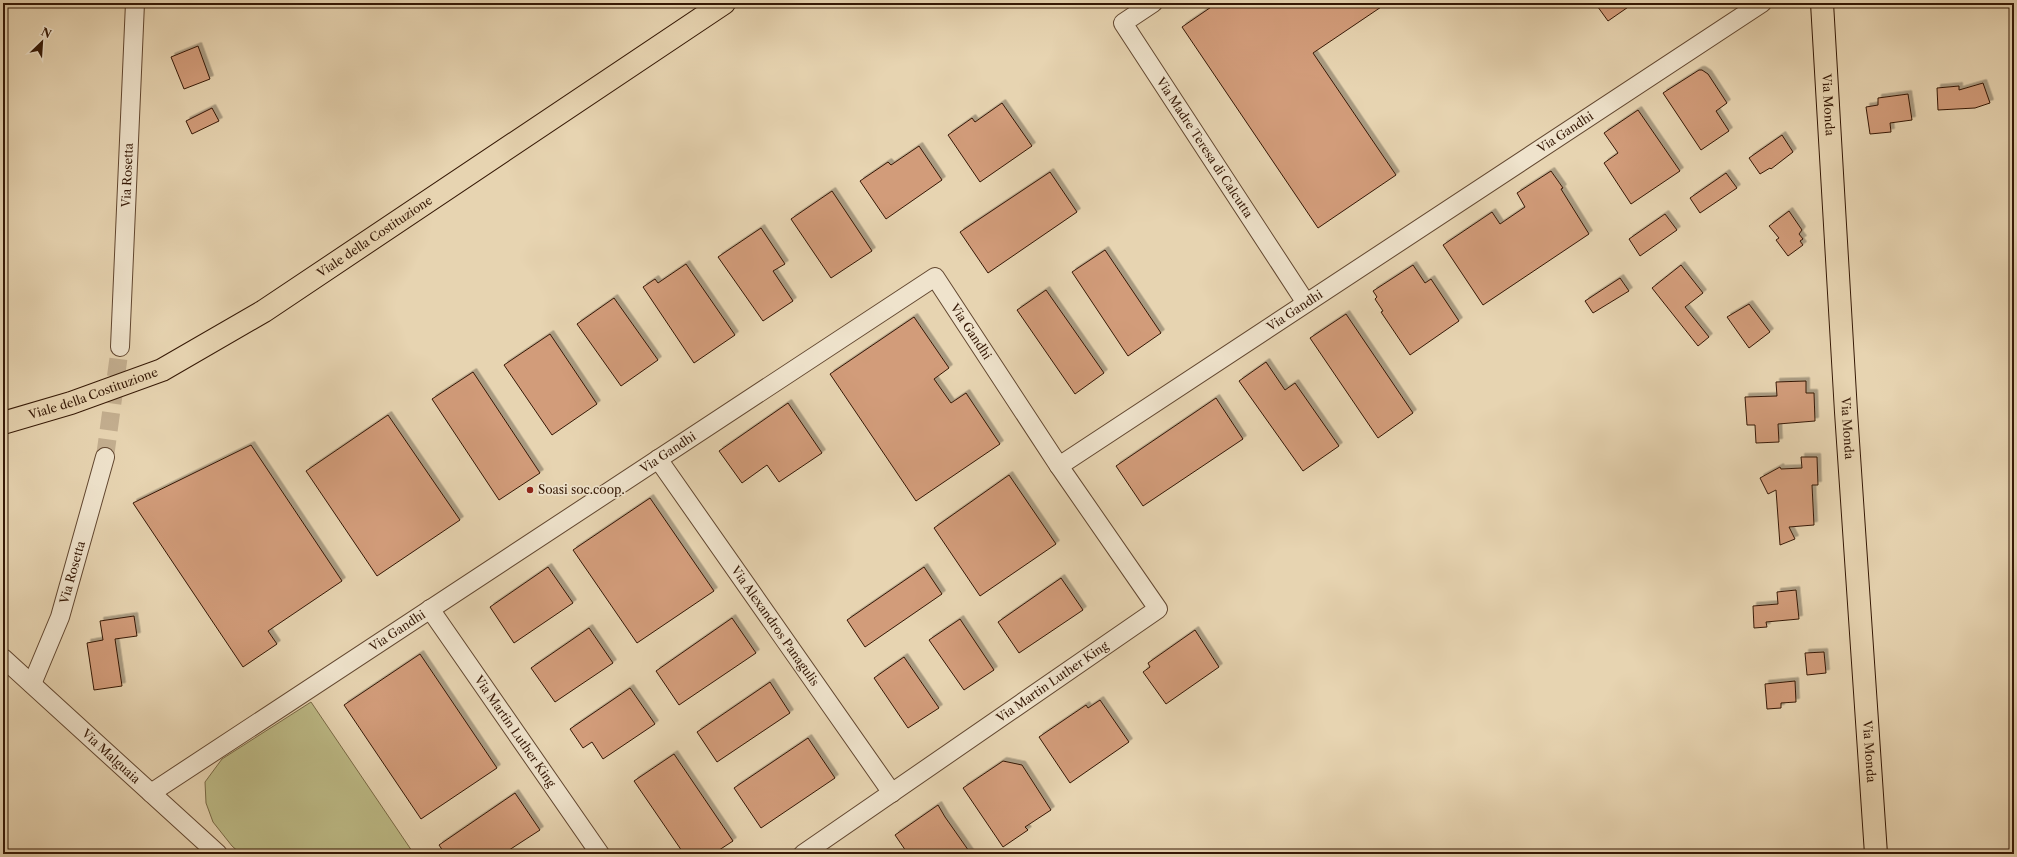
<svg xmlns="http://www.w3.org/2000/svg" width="2017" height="857" font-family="'Libre Caslon Text',serif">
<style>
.green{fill:#bdbb87;stroke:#796a46}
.building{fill:#d29c7a;stroke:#351805;filter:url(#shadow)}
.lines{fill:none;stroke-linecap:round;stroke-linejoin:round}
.minor-tunnel{stroke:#c3ae8f;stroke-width:18;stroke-dasharray:18 9;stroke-linecap:butt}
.minor-casing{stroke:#624730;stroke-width:20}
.major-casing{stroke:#351805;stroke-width:24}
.minor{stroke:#efe3cc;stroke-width:18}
.major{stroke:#e7d4b1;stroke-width:22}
.poi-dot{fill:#8f2418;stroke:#efe3cc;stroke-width:1.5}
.labels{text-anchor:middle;stroke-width:3.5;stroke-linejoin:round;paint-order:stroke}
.street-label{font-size:12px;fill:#351805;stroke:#efe3cc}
.poi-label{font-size:12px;fill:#351805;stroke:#efe3cc;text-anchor:start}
</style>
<defs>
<filter id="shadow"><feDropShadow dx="3.5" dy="-3.5" stdDeviation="0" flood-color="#0004"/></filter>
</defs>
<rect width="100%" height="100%" fill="#e7d4b1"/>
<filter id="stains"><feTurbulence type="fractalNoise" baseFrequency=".005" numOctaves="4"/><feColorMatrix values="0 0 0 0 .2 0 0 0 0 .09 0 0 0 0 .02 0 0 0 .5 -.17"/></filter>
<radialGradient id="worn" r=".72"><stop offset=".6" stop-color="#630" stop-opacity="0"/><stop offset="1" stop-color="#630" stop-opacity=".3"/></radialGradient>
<polygon class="green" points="311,702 414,854 241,854 232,846 213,822 206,803 205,782 222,759"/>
<g class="building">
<polygon points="1217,3 1387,3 1313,53 1396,175 1318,228 1182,27"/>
<polygon points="1595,3 1634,3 1608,21"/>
<polygon points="198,46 210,79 184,89 171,57"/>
<polygon points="1699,70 1702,70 1708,74 1727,103 1716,111 1729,131 1701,150 1663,93"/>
<polygon points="1983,83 1990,103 1975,108 1938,110 1937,88 1959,86 1959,90"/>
<polygon points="1908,94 1912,120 1890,123 1891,132 1870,134 1866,107 1878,105 1878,98"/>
<polygon points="1002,103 1032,146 980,182 948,135 972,118 975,122"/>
<polygon points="212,108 219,121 192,134 186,121"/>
<polygon points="1638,110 1680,171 1631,204 1604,163 1618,153 1604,133"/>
<polygon points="1782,135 1793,152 1771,169 1770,168 1760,174 1749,158"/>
<polygon points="919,146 942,180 886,219 860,181 888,162 891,165"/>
<polygon points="1551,171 1563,188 1561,189 1589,234 1483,305 1443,245 1492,212 1500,224 1525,207 1517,193"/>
<polygon points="1050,172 1077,212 988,273 960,232"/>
<polygon points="1726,173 1737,188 1700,213 1690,198"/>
<polygon points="832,191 872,251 831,278 791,219"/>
<polygon points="1789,211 1802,230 1799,234 1803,239 1800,241 1803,245 1788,256 1776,240 1779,238 1769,226"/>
<polygon points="1665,214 1677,230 1640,256 1629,239"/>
<polygon points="761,228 785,264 773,271 793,301 763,321 718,257"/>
<polygon points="1105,250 1161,333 1128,356 1072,272"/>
<polygon points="686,264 735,335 694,363 643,287 655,279 658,283"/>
<polygon points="1413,265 1425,283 1431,279 1459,321 1410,355 1381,312 1383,311 1375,299 1377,297 1373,291"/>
<polygon points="1681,265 1703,293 1685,307 1709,337 1698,346 1652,288"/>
<polygon points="1620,278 1629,291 1593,313 1585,301"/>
<polygon points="1046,290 1104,373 1075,394 1017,310"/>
<polygon points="614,298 658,360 621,386 577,324"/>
<polygon points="1749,304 1770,332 1749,348 1727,317"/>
<polygon points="1346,314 1413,413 1378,438 1310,338"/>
<polygon points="914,317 949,368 934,379 951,403 966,393 1000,444 916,501 830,374"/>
<polygon points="550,334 597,404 552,435 504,365"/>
<polygon points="1266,362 1285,390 1295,383 1339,446 1303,471 1239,381"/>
<polygon points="473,372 540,473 499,500 432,399"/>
<polygon points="1806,381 1806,393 1814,393 1815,421 1778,424 1779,442 1756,443 1755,425 1747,425 1745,397 1777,396 1776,382"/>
<polygon points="1216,398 1243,439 1143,506 1116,466"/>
<polygon points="788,403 822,453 779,482 767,465 742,483 719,451"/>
<polygon points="388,415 460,520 377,576 306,471"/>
<polygon points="251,445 342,581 268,631 277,644 243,667 133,503"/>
<polygon points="1801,457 1817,457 1818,485 1812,485 1814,525 1789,527 1795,539 1780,545 1776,490 1768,494 1760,478 1780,467 1781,469 1802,468"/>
<polygon points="1009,475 1056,544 980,596 934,528"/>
<polygon points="650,498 714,591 637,643 573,550"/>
<polygon points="548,567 573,603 514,643 490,607"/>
<polygon points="924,567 942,594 865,647 847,620"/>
<polygon points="1061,578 1083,610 1019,653 998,622"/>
<polygon points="1796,590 1799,619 1766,622 1767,627 1754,628 1753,606 1778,604 1777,592"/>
<polygon points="134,616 137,636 115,639 122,686 94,690 87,643 103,640 100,621"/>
<polygon points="732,618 756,653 679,705 656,671"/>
<polygon points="960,619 994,670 964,690 929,640"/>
<polygon points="589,628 613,663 555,702 531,668"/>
<polygon points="1195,630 1219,667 1166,704 1143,672 1150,667 1148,663"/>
<polygon points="1824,652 1826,673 1807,675 1805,653"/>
<polygon points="420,654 497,768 421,819 344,705"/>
<polygon points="904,657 939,708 908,728 874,678"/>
<polygon points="1795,681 1796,702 1781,703 1781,708 1767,709 1765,684"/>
<polygon points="770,682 790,713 717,762 697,732"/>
<polygon points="630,688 655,724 603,759 592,742 583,748 570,729"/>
<polygon points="1100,700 1129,742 1070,783 1039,737 1086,705 1088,708"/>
<polygon points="808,738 835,778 761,828 734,788"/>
<polygon points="674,754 733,841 713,854 684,854 634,781"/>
<polygon points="1003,761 1022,765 1051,810 1025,827 1028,830 1003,847 963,788"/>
<polygon points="515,793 540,830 503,854 445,854 439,845"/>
<polygon points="938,805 945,817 971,854 908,854 895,835"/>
</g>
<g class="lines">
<polyline class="minor-tunnel" points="105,457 120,347"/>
<defs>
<g id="minor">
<path id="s1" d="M1153,3L1123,23L1306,303"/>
<path id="s2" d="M120,347L135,3"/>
<path id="s3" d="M658,459L892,793"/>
<path id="s4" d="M430,609L600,854"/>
<path id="s5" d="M3,658L218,854"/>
<path id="s6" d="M32,684L60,617L105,457"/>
<path id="s7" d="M151,793L935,277L1059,466L1762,3"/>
<path id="s8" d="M803,854L1158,609L1059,466"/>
</g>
<g id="major">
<path id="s9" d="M1822,3L1846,412L1876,854"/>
<path id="s10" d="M3,423L71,403L162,370L264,311L724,3"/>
</g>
</defs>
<use href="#minor" class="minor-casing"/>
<use href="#major" class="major-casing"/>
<use href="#minor" class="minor"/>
<use href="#major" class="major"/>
</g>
<circle class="poi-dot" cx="530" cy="490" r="4"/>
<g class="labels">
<g class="street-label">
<text dy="4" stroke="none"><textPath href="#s9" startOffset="102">Via Monda</textPath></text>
<text dy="4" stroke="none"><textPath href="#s7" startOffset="1771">Via Gandhi</textPath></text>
<text dy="4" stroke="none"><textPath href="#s1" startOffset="185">Via Madre Teresa di Calcutta</textPath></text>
<text dy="4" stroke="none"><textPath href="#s2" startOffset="172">Via Rosetta</textPath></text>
<text dy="4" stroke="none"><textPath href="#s10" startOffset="419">Viale della Costituzione</textPath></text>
<text dy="4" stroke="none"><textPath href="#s7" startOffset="1447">Via Gandhi</textPath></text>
<text dy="4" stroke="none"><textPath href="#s7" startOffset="1004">Via Gandhi</textPath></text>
<text dy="4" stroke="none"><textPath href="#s10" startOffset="95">Viale della Costituzione</textPath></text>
<text dy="4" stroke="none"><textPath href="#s9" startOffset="426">Via Monda</textPath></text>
<text dy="4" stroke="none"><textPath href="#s7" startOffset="619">Via Gandhi</textPath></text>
<text dy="4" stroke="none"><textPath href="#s6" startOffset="119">Via Rosetta</textPath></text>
<text dy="4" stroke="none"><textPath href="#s3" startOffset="204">Via Alexandros Panagulis</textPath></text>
<text dy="4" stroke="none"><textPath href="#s7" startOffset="295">Via Gandhi</textPath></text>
<text dy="4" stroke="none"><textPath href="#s8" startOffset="303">Via Martin Luther King</textPath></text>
<text dy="4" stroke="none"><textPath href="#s4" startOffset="149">Via Martin Luther King</textPath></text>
<text dy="4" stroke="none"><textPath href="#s9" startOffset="750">Via Monda</textPath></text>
<text dy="4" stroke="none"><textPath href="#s5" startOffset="146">Via Malguaia</textPath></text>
</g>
<g class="poi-label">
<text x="538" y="494">Soasi soc.coop.</text>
</g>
</g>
<rect width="2017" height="857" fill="none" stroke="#e7d4b1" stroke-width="16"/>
<rect x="4" y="4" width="2009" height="849" fill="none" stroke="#351805" stroke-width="2"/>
<rect x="8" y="8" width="2001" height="841" fill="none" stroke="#351805"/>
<g transform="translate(42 42) rotate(25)" stroke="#efe3cc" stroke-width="3" paint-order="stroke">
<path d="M0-3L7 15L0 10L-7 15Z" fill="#351805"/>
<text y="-6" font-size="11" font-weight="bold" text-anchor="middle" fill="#351805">N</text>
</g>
<rect width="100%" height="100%" filter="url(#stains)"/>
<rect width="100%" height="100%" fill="url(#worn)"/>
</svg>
